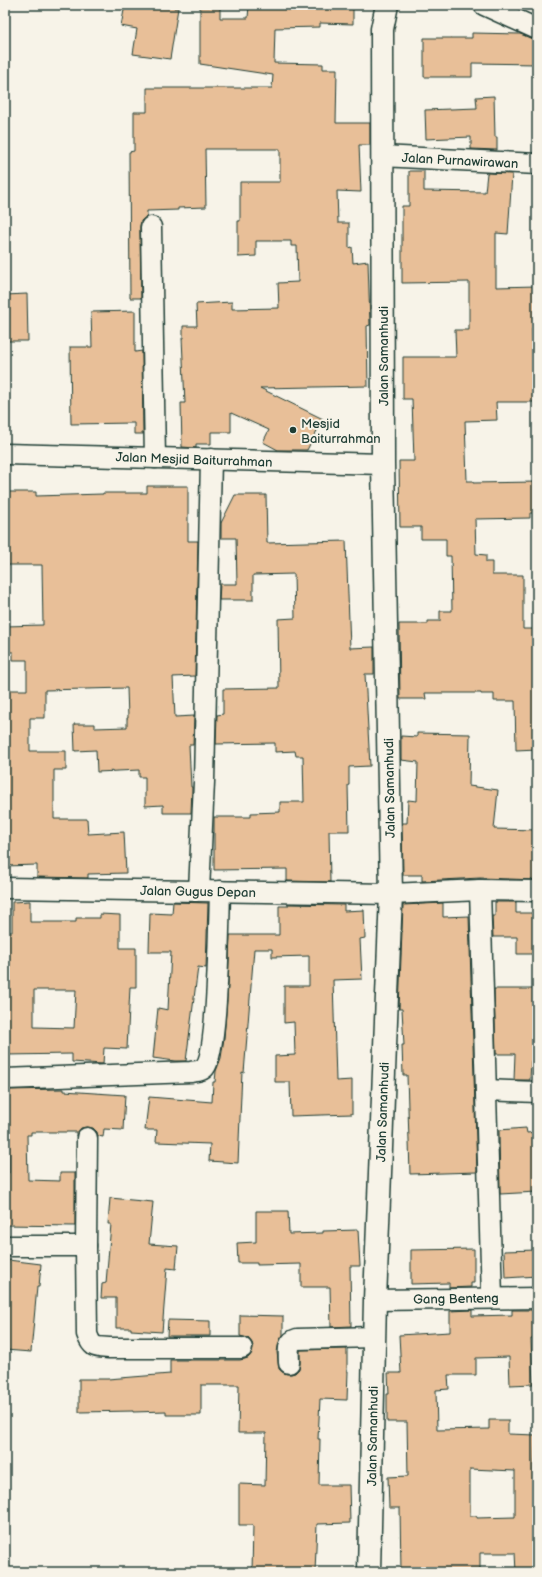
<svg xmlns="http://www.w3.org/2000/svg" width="542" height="1577" font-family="'Balsamiq Sans',sans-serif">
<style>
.building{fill:#e8bf98;stroke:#1f3d34;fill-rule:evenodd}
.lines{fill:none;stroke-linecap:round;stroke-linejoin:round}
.minor-casing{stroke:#1f3d34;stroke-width:23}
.tertiary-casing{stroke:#1f3d34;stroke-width:25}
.minor{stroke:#f7f3e8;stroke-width:20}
.tertiary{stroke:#f7f3e8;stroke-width:22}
.poi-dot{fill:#1f3d34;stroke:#f7f3e8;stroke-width:1.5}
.labels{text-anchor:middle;stroke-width:4;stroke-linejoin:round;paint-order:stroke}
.street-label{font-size:13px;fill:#1f3d34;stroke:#f7f3e8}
.poi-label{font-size:13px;fill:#1f3d34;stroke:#f7f3e8;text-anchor:start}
</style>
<rect width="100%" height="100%" fill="#f7f3e8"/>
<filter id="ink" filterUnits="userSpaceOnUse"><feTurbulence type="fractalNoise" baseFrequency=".025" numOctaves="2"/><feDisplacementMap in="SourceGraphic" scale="8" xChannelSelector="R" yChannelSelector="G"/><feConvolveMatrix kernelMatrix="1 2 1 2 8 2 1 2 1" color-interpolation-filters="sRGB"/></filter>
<g filter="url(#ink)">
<g class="building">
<polygon points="125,5 174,5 174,8 178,8 170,59 133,54 137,29 121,26"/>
<polygon points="249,5 353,5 353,24 320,23 320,27 275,28 274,63 323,64 323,69 337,69 336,123 370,123 370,145 359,145 361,192 337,191 338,223 349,223 349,248 352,247 353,263 368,261 370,325 367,326 368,386 260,388 323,419 307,450 278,450 263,442 269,430 231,413 231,432 211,432 211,444 196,444 196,448 182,447 181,403 185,403 182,338 183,338 183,326 197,326 196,304 232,302 232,309 279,308 278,283 298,282 297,246 291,246 291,241 256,241 256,256 238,257 238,221 240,221 240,182 280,182 280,149 205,149 206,207 178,208 178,210 147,211 147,216 141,221 140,227 141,298 130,298 129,152 134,151 134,112 147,112 147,88 272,88 273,75 200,64 200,7 220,7 220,18 248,18"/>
<polygon points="472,33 520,34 537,40 537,64 472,63 472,77 424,77 424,38 472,38"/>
<polygon points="494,96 495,137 497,137 497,150 471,149 471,137 426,139 425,110 477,108 476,97"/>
<polygon points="409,171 424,171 424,191 485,192 487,173 512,174 508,234 496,233 496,287 537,286 537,328 532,328 533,363 537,363 537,402 496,402 497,420 465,421 467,481 473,481 473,483 537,482 537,513 530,513 530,518 475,519 476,554 486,555 486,562 492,562 492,575 523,575 523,629 537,629 537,749 516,750 515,701 494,701 494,694 481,694 481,693 425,693 426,699 400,699 399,624 428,624 428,621 440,621 440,611 452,611 451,556 446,556 446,539 421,539 421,527 400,527 399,461 414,461 412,399 403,399 403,357 456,357 455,330 469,330 469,282 402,283 402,206 409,206"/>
<polygon points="27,294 28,341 5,341 5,295"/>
<polygon points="135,311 135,352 142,351 143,434 134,434 134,423 71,424 70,347 92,347 91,312"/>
<polygon points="147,486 188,486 188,541 198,541 195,676 173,677 175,717 194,716 193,745 189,745 191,787 192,787 191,813 163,813 163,805 145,806 145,777 139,777 139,770 97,772 96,750 75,751 74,724 95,724 95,728 127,727 127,718 128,718 127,688 45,690 45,718 30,718 30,751 66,751 66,770 54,770 54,819 87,819 88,834 124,832 126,873 88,874 88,878 37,877 37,865 5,866 5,690 27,690 27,660 13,660 13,652 5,652 5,626 43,625 42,565 5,565 5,492 36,492 36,496 103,494 103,493 147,493"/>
<polygon points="235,495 266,495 267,543 346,541 350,648 374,647 374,674 365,674 370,766 349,767 349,785 348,785 349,831 329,831 330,882 287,881 287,869 214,870 214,817 251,817 251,813 280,812 280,802 304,802 303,756 296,756 295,751 275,752 275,743 216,744 217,715 223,714 223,689 279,688 278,619 295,618 294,574 253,575 253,600 219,600 220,584 237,584 236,538 221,538 221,523"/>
<polygon points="417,733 470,734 469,786 498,790 494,829 537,830 537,880 480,878 422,881 422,875 403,875 402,823 407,823 408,800 417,801 418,762 401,760 401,736 417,737"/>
<path d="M30,901V922H76V918H100V914L120,915V948H136V987H130L127,1049L104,1048L103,1064L72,1062V1054L5,1055V932H12V902ZM34,990H76L74,1028L34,1027Z"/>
<polygon points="173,902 208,903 206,968 198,967 186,1061 175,1061 153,1058 158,1008 168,1010 171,952 149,952 150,913 172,914"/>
<polygon points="495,902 516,902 516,913 537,913 537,954 517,954 517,937 493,937 492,916 495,916"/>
<polygon points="443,903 443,917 469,916 477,1172 410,1174 407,1075 403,1075 402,1045 404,1045 402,1009 399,1009 403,905"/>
<polygon points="288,904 344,905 344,911 364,910 365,938 360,939 362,979 333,980 336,1081 352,1080 352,1114 291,1116 290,1082 275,1082 275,1056 295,1055 294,1022 284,1023 284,986 309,986 309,956 272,957 272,949 254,949 244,1073 242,1072 238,1163 209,1161 210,1144 156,1142 157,1130 145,1130 149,1097 212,1102 213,1082 215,1082 216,1071 221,1058 224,1038 228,985 230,935 279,935 279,906 288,906"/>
<polygon points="494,989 537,989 537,1061 531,1061 530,1080 514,1080 515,1054 496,1054"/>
<polygon points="64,1089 64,1091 125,1095 123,1130 104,1129 103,1137 98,1136 97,1132 93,1128 87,1127 81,1128 76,1136 76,1132 31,1132 31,1135 27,1135 28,1180 60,1181 60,1173 75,1173 75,1226 5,1225 5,1173 9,1173 9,1136 5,1136 5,1090"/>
<polygon points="526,1128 527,1133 537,1132 537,1192 500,1194 499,1130"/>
<polygon points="110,1198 153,1202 149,1244 178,1246 176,1269 167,1268 162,1332 131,1330 131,1328 116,1328 116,1298 101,1298 102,1284 106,1283 111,1224 108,1224"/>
<polygon points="256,1211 288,1211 289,1234 323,1233 323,1231 358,1230 360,1266 350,1266 351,1326 331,1327 330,1287 301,1287 301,1264 257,1265 257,1263 238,1263 237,1243 256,1242"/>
<polygon points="474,1249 474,1283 471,1283 471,1287 449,1288 449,1283 411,1284 411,1250"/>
<polygon points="537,1250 537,1276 505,1278 504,1251"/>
<polygon points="8,1260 41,1264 39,1287 37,1287 31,1352 5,1350 5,1300"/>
<path d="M472,1310V1316L512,1315V1310H537V1339H531L533,1384L510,1385L509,1357L476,1358V1375H448L449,1389L436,1390L437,1430L489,1429V1420H508V1434L536,1435L533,1484H537V1572H516L515,1553H480V1572H401L400,1508H389L388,1477L408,1476L407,1422H387V1394H389L388,1373H401L399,1335L450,1332V1311ZM470,1469L515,1471V1517L477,1518V1516H470Z"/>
<polygon points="240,1315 283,1316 283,1335 279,1342 277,1352 279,1369 284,1373 289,1374 295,1373 299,1369 300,1363 300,1350 347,1349 347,1371 348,1371 347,1400 320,1399 318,1439 320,1439 319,1485 349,1485 350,1523 317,1524 315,1572 252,1572 253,1525 239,1525 239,1484 265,1485 266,1433 238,1433 239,1385 201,1385 201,1415 166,1415 166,1411 133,1412 133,1411 79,1412 79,1379 108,1379 170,1374 170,1360 240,1360 248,1358 252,1353 253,1348 252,1343 248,1338 240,1336"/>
<polygon points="168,1320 210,1321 210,1336 167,1336"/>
</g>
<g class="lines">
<defs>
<g id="minor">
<polyline points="484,5 537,29"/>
<polyline points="382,156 537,164"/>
<polyline points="151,227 155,458"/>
<polyline points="5,454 383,464"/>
<polyline points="5,888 391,894 480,890 537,891"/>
<polyline points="480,890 492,1298"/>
<polyline points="199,891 204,782 211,459"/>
<path d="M5,1079L191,1072C196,1071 202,1071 205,1067C218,1052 219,919 220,891"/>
<polyline points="486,1090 537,1092"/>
<path d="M87,1138L86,1246L87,1334C92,1348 95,1347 109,1348H242"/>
<polyline points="5,1246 86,1246"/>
<polyline points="375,1300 537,1298"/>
<path d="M289,1363C289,1353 286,1342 297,1339L374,1337"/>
</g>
<polyline id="tertiary" points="369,1572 375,1300 391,894 383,464 382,29 387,5"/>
</defs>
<use href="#minor" class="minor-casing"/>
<use href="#tertiary" class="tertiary-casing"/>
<use href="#minor" class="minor"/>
<use href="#tertiary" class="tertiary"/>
</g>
</g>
<circle class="poi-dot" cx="293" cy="430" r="4"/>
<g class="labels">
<g class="street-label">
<text transform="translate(460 160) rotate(3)" y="5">Jalan Purnawirawan</text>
<text transform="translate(383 356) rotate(-90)" y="5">Jalan Samanhudi</text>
<text transform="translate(194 459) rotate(2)" y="5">Jalan Mesjid Baiturrahman</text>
<text transform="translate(389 788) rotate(-91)" y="5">Jalan Samanhudi</text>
<text transform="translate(198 891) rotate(1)" y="5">Jalan Gugus Depan</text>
<text transform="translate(382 1112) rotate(-88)" y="5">Jalan Samanhudi</text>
<text transform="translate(456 1298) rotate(-1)" y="5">Gang Benteng</text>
<text transform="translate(372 1436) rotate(-89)" y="5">Jalan Samanhudi</text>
</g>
<g class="poi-label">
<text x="301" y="428">Mesjid<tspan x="301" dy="15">Baiturrahman</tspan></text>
</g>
</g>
<rect width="542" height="1577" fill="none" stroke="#f7f3e8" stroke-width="20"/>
<rect x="10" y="10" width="522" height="1557" fill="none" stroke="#1f3d34" stroke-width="1.5" filter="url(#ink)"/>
</svg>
